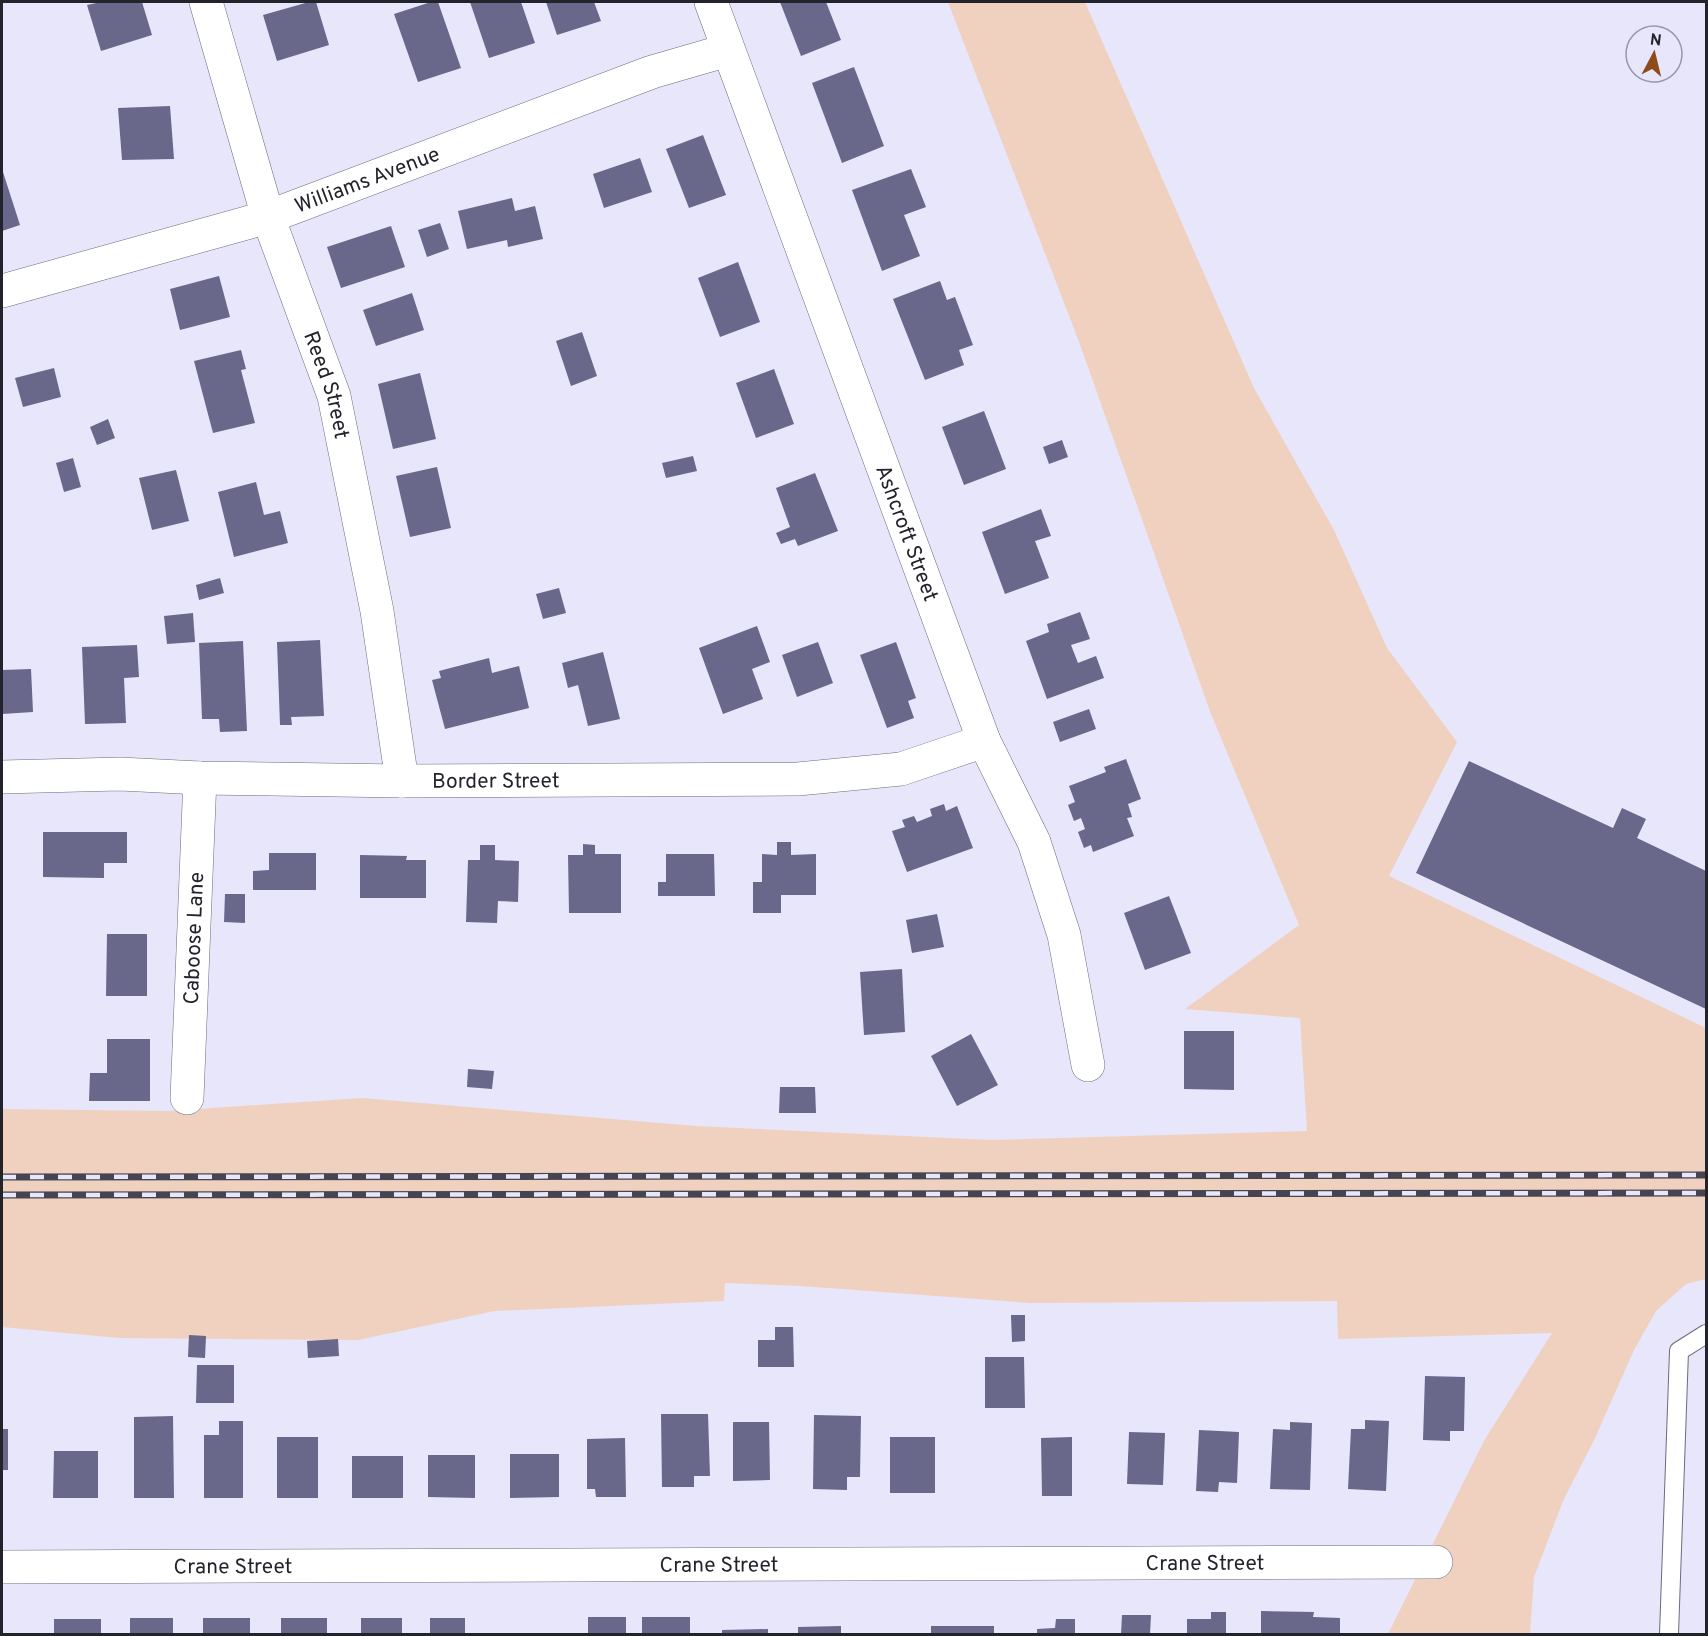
<svg xmlns="http://www.w3.org/2000/svg" width="1708" height="1636" font-family="Overpass,sans-serif">
<style>
.green{fill:#f0d1bf}
.building{fill:#69678a}
.lines{fill:none;stroke-linecap:round;stroke-linejoin:round}
.service-casing{stroke:#6b6b81;stroke-width:20}
.minor-casing{stroke:#6b6b81;stroke-width:34}
.service{stroke:#fff;stroke-width:18}
.minor{stroke:#fff;stroke-width:33}
.rail-casing{stroke:#454450;stroke-width:7}
.rail{stroke:#e7e6fb;stroke-width:4.5;stroke-dasharray:14;stroke-linecap:butt}
.labels{text-anchor:middle;stroke-width:6;stroke-linejoin:round;paint-order:stroke}
.street-label{font-size:21px;fill:#23232c;stroke:#e7e6fb}
</style>
<rect width="100%" height="100%" fill="#e7e6fb"/>
<polygon class="green" points="948,2 1085,2 1254,388 1334,530 1387,648 1457,742 1389,876 1706,1028 1706,1279 1686,1284 1656,1311 1634,1350 1596,1436 1563,1501 1534,1577 1530,1634 1388,1634 1485,1439 1552,1333 1338,1339 1337,1301 1030,1303 801,1286 725,1283 724,1301 495,1311 358,1340 119,1338 2,1327 2,1109 168,1111 362,1098 696,1126 991,1140 1307,1131 1300,1018 1185,1009 1299,925 1211,714 1078,339"/>
<g class="building">
<polygon points="101,2 142,2 152,35 101,51 87,5"/>
<polygon points="309,2 316,2 329,45 277,61 263,15"/>
<polygon points="431,2 438,2 461,68 418,82 394,14"/>
<polygon points="470,2 521,2 535,43 489,58"/>
<polygon points="546,2 594,2 601,21 557,35"/>
<polygon points="780,2 826,2 841,40 801,56"/>
<polygon points="854,67 884,146 842,163 812,83"/>
<polygon points="170,106 174,159 122,160 118,108"/>
<polygon points="703,135 726,195 689,208 666,149"/>
<polygon points="640,158 652,192 604,208 593,174"/>
<polygon points="2,169 20,225 2,231"/>
<polygon points="911,169 926,207 904,215 920,256 882,271 852,190"/>
<polygon points="512,198 515,211 535,206 543,239 508,247 507,240 467,249 458,211"/>
<polygon points="440,223 449,249 427,257 418,230"/>
<polygon points="391,226 405,267 341,288 327,247"/>
<polygon points="738,262 760,322 720,337 698,278"/>
<polygon points="219,276 230,317 180,330 170,289"/>
<polygon points="940,281 947,300 955,297 973,345 959,350 964,365 925,380 893,299"/>
<polygon points="412,293 424,330 376,346 363,310"/>
<polygon points="582,332 597,376 571,386 556,341"/>
<polygon points="241,350 246,369 241,370 255,423 213,433 194,361"/>
<polygon points="54,368 61,397 23,407 15,378"/>
<polygon points="774,369 794,424 756,438 736,383"/>
<polygon points="420,373 436,439 393,449 378,384"/>
<polygon points="984,411 1006,469 964,485 942,427"/>
<polygon points="108,419 115,438 97,445 90,427"/>
<polygon points="1062,440 1068,457 1049,464 1043,447"/>
<polygon points="693,456 697,471 666,478 662,463"/>
<polygon points="73,458 81,487 64,492 56,463"/>
<polygon points="437,467 451,528 410,537 396,476"/>
<polygon points="176,470 189,521 152,530 139,478"/>
<polygon points="815,473 838,531 798,546 795,539 781,544 776,533 790,527 776,488"/>
<polygon points="256,482 264,515 280,511 288,543 234,557 218,492"/>
<polygon points="1041,509 1051,536 1035,541 1049,578 1005,594 982,532"/>
<polygon points="220,578 224,593 199,600 196,585"/>
<polygon points="559,588 566,613 543,619 536,594"/>
<polygon points="1080,612 1090,639 1071,645 1078,663 1096,656 1104,678 1047,699 1026,641 1049,632 1047,624"/>
<polygon points="193,613 195,642 167,644 164,616"/>
<polygon points="757,626 770,662 752,669 763,699 723,714 699,648"/>
<polygon points="320,640 324,716 291,717 292,725 280,725 277,642"/>
<polygon points="243,641 247,731 220,732 219,719 202,719 199,643"/>
<polygon points="818,642 833,683 797,697 782,655"/>
<polygon points="896,642 916,698 908,701 914,718 887,728 860,655"/>
<polygon points="137,645 139,677 124,678 126,723 85,724 82,647"/>
<polygon points="603,652 620,719 588,726 578,685 568,688 562,663"/>
<polygon points="489,658 492,673 519,666 529,708 445,729 432,680 441,678 439,671"/>
<polygon points="31,669 33,712 2,714 2,670"/>
<polygon points="1089,709 1096,729 1060,742 1053,722"/>
<polygon points="1126,759 1141,799 1128,804 1132,817 1127,818 1134,836 1093,852 1091,845 1084,848 1078,832 1085,829 1081,818 1074,821 1068,805 1075,802 1069,786 1106,772 1104,767"/>
<polygon points="1469,761 1613,828 1622,808 1646,819 1637,838 1706,871 1706,1009 1416,873"/>
<polygon points="944,804 946,811 957,806 973,848 907,872 892,831 905,827 902,820 914,816 917,822 932,816 930,809"/>
<polygon points="43,832 127,832 127,863 104,863 104,878 43,877"/>
<polygon points="777,842 791,842 791,855 816,854 816,895 781,895 781,913 753,913 753,882 762,882 762,854 777,855"/>
<polygon points="583,844 595,845 595,854 621,854 621,913 569,913 568,855 583,855"/>
<polygon points="480,845 495,845 495,860 519,861 518,902 498,901 497,923 466,922 468,860 480,860"/>
<polygon points="269,853 316,853 316,890 253,890 253,871 269,870"/>
<polygon points="666,854 714,854 715,896 658,896 658,882 666,882"/>
<polygon points="360,855 407,856 406,860 426,860 426,898 360,898"/>
<polygon points="225,894 245,894 245,923 224,922"/>
<polygon points="1169,896 1191,953 1145,970 1124,913"/>
<polygon points="937,914 944,947 912,953 906,920"/>
<polygon points="107,934 147,934 147,996 106,996"/>
<polygon points="902,969 905,1032 864,1035 860,972"/>
<polygon points="1184,1031 1234,1031 1234,1090 1184,1089"/>
<polygon points="971,1034 998,1085 957,1106 931,1056"/>
<polygon points="107,1039 150,1039 150,1101 89,1101 90,1073 107,1073"/>
<polygon points="468,1069 494,1071 492,1089 467,1087"/>
<polygon points="780,1087 815,1087 816,1113 779,1113"/>
<polygon points="1011,1315 1025,1315 1025,1341 1012,1342"/>
<polygon points="775,1327 793,1327 794,1367 758,1367 758,1340 775,1340"/>
<polygon points="189,1335 206,1336 205,1358 188,1357"/>
<polygon points="338,1339 339,1356 308,1358 307,1341"/>
<polygon points="985,1357 1024,1357 1025,1408 985,1408"/>
<polygon points="197,1365 234,1365 234,1403 196,1403"/>
<polygon points="1425,1376 1465,1377 1464,1431 1450,1431 1450,1441 1423,1440"/>
<polygon points="661,1414 708,1414 710,1476 694,1476 694,1487 662,1487"/>
<polygon points="814,1415 861,1416 860,1477 847,1477 847,1490 813,1489"/>
<polygon points="173,1416 174,1498 134,1498 134,1417"/>
<polygon points="1365,1420 1389,1421 1386,1491 1348,1489 1351,1429 1365,1429"/>
<polygon points="219,1421 243,1421 243,1498 204,1498 204,1435 219,1435"/>
<polygon points="733,1422 769,1422 770,1480 733,1481"/>
<polygon points="1290,1422 1312,1423 1310,1490 1270,1489 1273,1429 1290,1430"/>
<rect x="2" y="1429" width="6" height="41"/>
<polygon points="1199,1430 1239,1432 1237,1483 1219,1482 1218,1492 1196,1491"/>
<polygon points="1129,1432 1165,1433 1163,1485 1127,1484"/>
<rect x="277" y="1437" width="41" height="61"/>
<rect x="890" y="1437" width="45" height="56"/>
<polygon points="1072,1437 1072,1496 1042,1496 1041,1438"/>
<polygon points="625,1438 626,1497 596,1497 595,1489 587,1489 587,1439"/>
<polygon points="54,1451 98,1451 98,1498 53,1498"/>
<polygon points="510,1454 559,1454 559,1497 510,1498"/>
<polygon points="428,1455 475,1455 475,1498 428,1497"/>
<rect x="352" y="1456" width="51" height="42"/>
<polygon points="1261,1611 1314,1612 1313,1617 1340,1618 1340,1634 1261,1634"/>
<polygon points="1211,1612 1226,1612 1226,1634 1187,1634 1187,1619 1211,1619"/>
<polygon points="1122,1615 1151,1615 1150,1634 1121,1634"/>
<rect x="588" y="1617" width="38" height="17"/>
<rect x="642" y="1617" width="48" height="17"/>
<rect x="130" y="1618" width="43" height="16"/>
<rect x="203" y="1618" width="47" height="16"/>
<rect x="281" y="1618" width="46" height="16"/>
<rect x="361" y="1618" width="41" height="16"/>
<rect x="430" y="1618" width="35" height="16"/>
<rect x="54" y="1619" width="47" height="15"/>
<polygon points="1056,1619 1075,1619 1075,1634 1037,1634 1037,1629 1055,1628"/>
<polygon points="841,1626 841,1634 798,1634 798,1627"/>
<rect x="931" y="1626" width="63" height="8"/>
<polygon points="768,1629 768,1634 722,1634 722,1630"/>
</g>
<g class="lines">
<defs>
<polyline id="service" points="1669,1634 1679,1351 1706,1334"/>
<g id="minor">
<path id="s1" d="M206,2L268,217L334,396L377,611L402,781"/>
<path id="s2" d="M711,2L984,741L1034,842L1064,935L1088,1065"/>
<path id="s3" d="M2,291L268,217L652,72L728,50"/>
<path id="s4" d="M2,777L120,774L200,778L402,781L798,779L901,769L984,741"/>
<path id="s5" d="M187,1098L200,778"/>
<path id="s6" d="M2,1567L1436,1562"/>
</g>
</defs>
<use href="#service" class="service-casing"/>
<use href="#minor" class="minor-casing"/>
<use href="#service" class="service"/>
<use href="#minor" class="minor"/>
<defs>
<g id="rail">
<polyline points="2,1177 1706,1175"/>
<polyline points="2,1195 1706,1193"/>
</g>
</defs>
<use href="#rail" class="rail-casing"/>
<use href="#rail" class="rail"/>
</g>
<g class="labels">
<g class="street-label">
<text dy="7" stroke="none"><textPath href="#s3" startOffset="382">Williams Avenue</textPath></text>
<text dy="7" stroke="none"><textPath href="#s1" startOffset="402">Reed Street</textPath></text>
<text dy="7" stroke="none"><textPath href="#s2" startOffset="566">Ashcroft Street</textPath></text>
<text dy="7" stroke="none"><textPath href="#s4" startOffset="494">Border Street</textPath></text>
<text dy="7" stroke="none"><textPath href="#s5" startOffset="160">Caboose Lane</textPath></text>
<text dy="7" stroke="none"><textPath href="#s6" startOffset="1203">Crane Street</textPath></text>
<text dy="7" stroke="none"><textPath href="#s6" startOffset="717">Crane Street</textPath></text>
<text dy="7" stroke="none"><textPath href="#s6" startOffset="231">Crane Street</textPath></text>
</g>
</g>
<rect width="1708" height="1636" fill="none" stroke="#23232c" stroke-width="6"/>
<g transform="translate(1654 54) rotate(7)"><circle r="28" fill="#e7e6fb" stroke="#9998a8" stroke-width="1.5"/>
<path d="M0-4.5L10 22L0 15L-10 22Z" fill="#8e4c1a"/>
<text y="-9" font-size="16" font-weight="bold" text-anchor="middle" fill="#23232c">N</text>
</g>
</svg>
